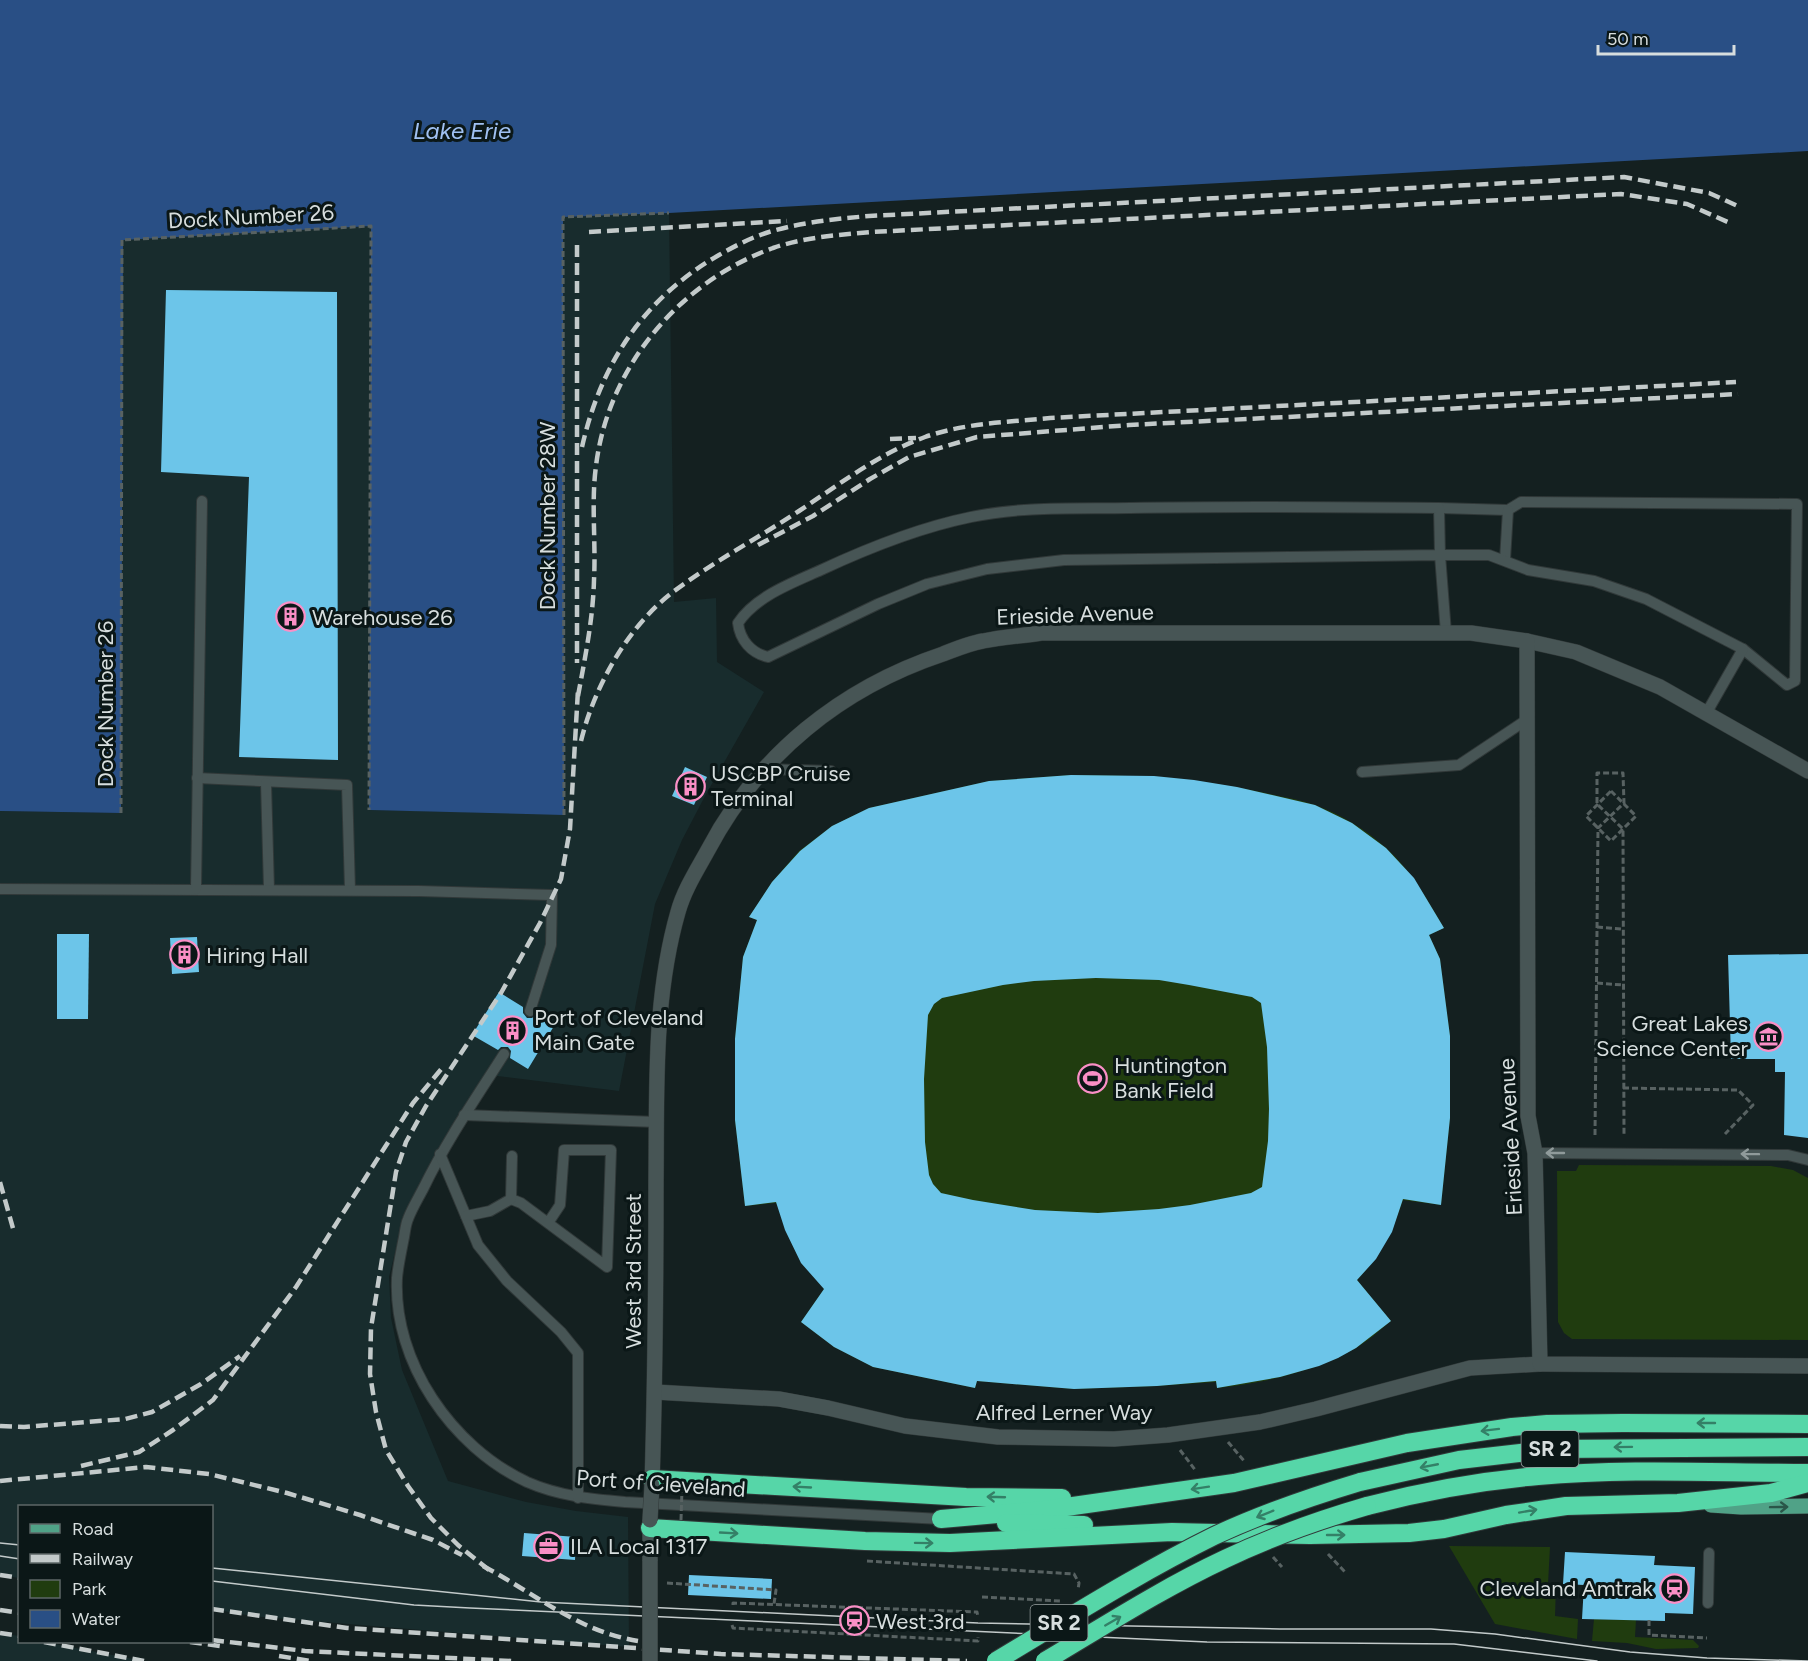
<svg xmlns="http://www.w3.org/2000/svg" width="1808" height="1661" font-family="Figtree,sans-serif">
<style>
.built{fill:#182c2d}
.green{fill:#203c0f}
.water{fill:#294f85}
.building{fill:#6cc5e9;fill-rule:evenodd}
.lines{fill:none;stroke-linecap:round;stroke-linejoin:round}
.service-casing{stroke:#313939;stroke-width:12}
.minor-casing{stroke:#313939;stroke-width:16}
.tertiary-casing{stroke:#313939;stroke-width:16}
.primary-casing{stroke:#313939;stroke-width:16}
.motorway-casing{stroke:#313939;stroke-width:20}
.path{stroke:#586262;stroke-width:3;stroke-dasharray:6 3;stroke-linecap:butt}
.service{stroke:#475555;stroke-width:10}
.minor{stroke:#475555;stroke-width:15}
.tertiary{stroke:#475555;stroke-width:15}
.primary{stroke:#50a287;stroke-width:15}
.motorway{stroke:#56d6a8;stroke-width:18}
.tram{stroke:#c3caca;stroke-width:1.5}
.rail{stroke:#c3caca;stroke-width:4.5;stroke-dasharray:12 6;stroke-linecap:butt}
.tertiary-bridge-casing{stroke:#313939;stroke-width:16;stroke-linecap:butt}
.motorway-bridge-casing{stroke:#313939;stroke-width:20;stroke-linecap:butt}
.path-bridge{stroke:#586262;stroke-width:3;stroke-dasharray:6 3;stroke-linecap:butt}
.tertiary-bridge{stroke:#475555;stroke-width:15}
.motorway-bridge{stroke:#56d6a8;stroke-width:18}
.oneway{stroke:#8f9a9a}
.oneway2{stroke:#348067}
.oneway3{stroke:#2a5649}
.labels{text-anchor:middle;stroke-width:6;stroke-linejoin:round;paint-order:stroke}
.shield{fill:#0b1717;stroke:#9aa2a2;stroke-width:1.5}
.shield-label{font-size:21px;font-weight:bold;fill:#d7dede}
.street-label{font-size:22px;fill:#d7dede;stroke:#0b1717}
.poi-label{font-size:22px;fill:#d7dede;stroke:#0b1717;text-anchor:start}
.water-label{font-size:24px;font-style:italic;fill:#a0c1f2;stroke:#0b1717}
</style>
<rect width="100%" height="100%" fill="#142020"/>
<g class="built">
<polygon points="669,213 674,602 716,598 717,662 764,692 705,796 682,840 655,904 619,1091 489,1075 402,1223 389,1277 391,1318 402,1370 448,1481 526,1502 576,1511 628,1517 629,1647 252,1616 212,1609 212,1506 20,1506 19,1578 0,1575 0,811 121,813 122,240 371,226 369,810 564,814 563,217"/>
<polygon points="0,1633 19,1636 20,1642 44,1642 144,1661 0,1661"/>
</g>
<g class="green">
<path d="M1071,775C1137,775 1201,779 1266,793C1282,797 1299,799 1315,805C1340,814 1365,829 1385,847C1410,869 1427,899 1444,928L1429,935L1440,959L1450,1036V1118L1441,1205L1403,1200C1391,1235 1382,1252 1357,1280L1391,1321C1379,1331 1367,1342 1354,1349C1313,1372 1264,1383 1217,1388L1216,1382L1157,1386L1074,1389L977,1381L975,1388L873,1367L834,1347L801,1322L824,1289L776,1203L745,1206L735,1120V1039L743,957L757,920L749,917L772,882L799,851L832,826L869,808L989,781Z"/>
<polygon points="1579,1165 1771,1166 1793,1170 1806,1177 1808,1178 1808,1340 1572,1339 1564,1333 1558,1322 1557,1171 1576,1171"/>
<polygon points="1449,1546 1550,1547 1548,1584 1556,1586 1555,1616 1578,1619 1577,1639 1495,1624"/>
<polygon points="1594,1619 1636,1620 1635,1637 1693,1640 1699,1646 1698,1648 1656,1649 1627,1643 1592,1641"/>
</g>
<polygon class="water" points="0,0 1808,0 1808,151 669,213 563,217 564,815 369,810 371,226 123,240 121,813 0,811"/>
<g class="building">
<polygon points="166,290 337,292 338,760 239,757 249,477 161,472"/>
<polygon points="685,767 707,777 694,805 672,796"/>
<path d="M1071,775L1154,776L1194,780L1237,787L1315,805L1352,823L1386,848L1414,878L1444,928L1429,935L1440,959L1450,1036V1118L1441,1205L1403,1199L1392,1232L1376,1259L1357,1280L1391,1321L1356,1348L1338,1358L1319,1366L1280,1377L1217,1388L1216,1381L1157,1386L1074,1389L977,1381L975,1388L873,1367L834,1347L801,1322L824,1289L801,1263L785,1230L776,1202L745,1206L735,1120V1039L743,957L757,920L749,917L772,882L800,851L832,826L869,808L989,781ZM1096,978L1159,980L1189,985L1252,997L1261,1003L1267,1047L1269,1109L1268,1141L1262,1187L1251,1193L1190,1205L1159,1209L1098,1213L1035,1210L973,1200L941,1193L933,1184L929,1175L925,1142L924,1079L928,1015L934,1004L942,998L1003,985L1034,981Z"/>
<polygon points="57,934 89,934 88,1019 57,1019"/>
<polygon points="197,937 199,972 172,974 170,938"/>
<polygon points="1808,954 1808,1138 1784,1135 1785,1072 1775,1072 1775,1059 1731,1059 1728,955"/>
<polygon points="499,992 523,1007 523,1013 527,1018 532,1018 536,1015 554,1026 528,1069 510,1058 511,1051 508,1047 501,1047 498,1050 472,1035"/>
<polygon points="524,1533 576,1537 575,1560 522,1556"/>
<polygon points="1565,1552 1655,1556 1654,1565 1695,1567 1693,1614 1665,1613 1665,1621 1582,1619 1584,1585 1563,1584"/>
<polygon points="689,1575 772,1579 771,1599 688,1595"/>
</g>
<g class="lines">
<defs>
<g id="service">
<polyline points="1439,508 1508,510 1521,502 1797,504 1795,681 1787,685 1743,649"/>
<polyline points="1505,560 1508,510"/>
<path d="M1446,633L1440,555L1439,508C1336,507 1233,506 1130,508C1077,509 1023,506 971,517C922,527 866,549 821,570C792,583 756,596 738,623C740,640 751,653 768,657L878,604L927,584L987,569L1064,560L1440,555H1489L1528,570L1594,581L1646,599L1743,649L1707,712"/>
<polyline points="763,769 831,771"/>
<polyline points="1362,772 1459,765 1528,719"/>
<polyline points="197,778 347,785 350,890"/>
<polyline points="266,783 269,889"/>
<polyline points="0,889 419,891 552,895 551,945 530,1011"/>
<polyline points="196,889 202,501"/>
<path d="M504,1054C476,1098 447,1140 424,1187C419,1197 412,1208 408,1219C405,1226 405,1234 403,1242C401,1253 398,1266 397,1278C393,1362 452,1447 527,1482C559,1496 591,1499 625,1502L941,1519"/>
<polyline points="464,1115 657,1122"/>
<polyline points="1535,1153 1788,1155 1808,1160"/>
<polyline points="440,1154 478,1245 507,1281 561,1332 578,1353 578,1498"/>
<polyline points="511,1199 521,1203 607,1267 611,1150 564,1150 560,1205 548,1223"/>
<polyline points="466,1216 490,1211 511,1199 512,1156"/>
<polyline points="1708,1603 1709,1553"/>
</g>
<g id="minor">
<polyline points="1527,641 1576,652 1660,687 1808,771"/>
<polyline points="655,1392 779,1399 828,1408 905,1426 998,1437 1114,1439 1168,1435 1260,1422 1316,1409 1470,1368 1540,1364"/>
</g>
<g id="tertiary">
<path d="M652,1485C655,1384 656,1283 656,1182C657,1092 653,999 678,912C684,890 697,870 708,850C758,755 841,688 943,654C956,649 970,643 983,641C1002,637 1022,636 1041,633H1471L1527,641L1528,1116L1535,1153L1540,1364L1808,1366"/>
<polyline points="650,1561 650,1520"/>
</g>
<polyline id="primary" points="1711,1505 1741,1507 1808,1506"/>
<g id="motorway">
<polyline points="652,1479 966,1497 1062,1498"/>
<polyline points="1360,1482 1459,1460 1554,1449 1808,1447"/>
<path d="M1367,1506C1424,1491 1480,1481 1538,1476C1628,1468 1718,1473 1808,1473"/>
<polyline points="941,1519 1045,1510 1234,1483 1407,1443 1512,1427 1547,1424 1623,1423 1808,1424"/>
<polyline points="1006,1523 1084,1525"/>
<polyline points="650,1528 865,1541 950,1543 1172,1532 1310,1535 1409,1533 1444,1529 1506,1515 1566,1506 1678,1503 1771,1493 1808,1483"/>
</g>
</defs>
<use href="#service" class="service-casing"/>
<use href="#minor" class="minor-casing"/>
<use href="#tertiary" class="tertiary-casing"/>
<use href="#primary" class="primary-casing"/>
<use href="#motorway" class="motorway-casing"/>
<g class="path">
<polygon points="1611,791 1636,816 1611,841 1586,816"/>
<polyline points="121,813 122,240 371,226 369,810"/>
<polyline points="564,815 563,217 669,213"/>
<polyline points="1597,927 1622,929"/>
<polyline points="1597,983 1623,985"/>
<polyline points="1623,1088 1738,1090 1753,1105 1725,1134"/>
<polyline points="1595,1135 1598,828 1624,803 1623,773 1597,773 1597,804 1623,829 1624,1135"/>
<polyline points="1228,1442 1245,1462"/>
<polyline points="1180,1450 1196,1471"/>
<polyline points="1328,1554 1345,1572"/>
<polyline points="1273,1557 1282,1567"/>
<polyline points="867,1561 1074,1574 1079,1583 1078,1590"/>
<polyline points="667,1583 776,1590 774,1604"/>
<polyline points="982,1597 1061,1601"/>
<polyline points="733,1605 733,1603 977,1612 978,1617"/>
<polyline points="1649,1620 1649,1635 1707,1638"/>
<polyline points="732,1625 733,1628 978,1641 978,1637"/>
</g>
<use href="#service" class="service"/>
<use href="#minor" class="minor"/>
<use href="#tertiary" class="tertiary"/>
<use href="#primary" class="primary"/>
<use href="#motorway" class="motorway"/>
<g class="tram">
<polyline points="0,1543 20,1545"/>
<polyline points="0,1556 20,1559"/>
<polyline points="212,1568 541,1602 978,1623 1280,1629 1431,1629 1495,1634 1630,1652 1707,1658 1808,1661"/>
<polyline points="212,1581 414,1605 470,1608 1207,1642 1454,1644 1597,1661"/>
</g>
<g class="rail">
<polyline points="589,232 787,221"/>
<polyline points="577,245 577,663"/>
<polyline points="890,439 916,438"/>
<path d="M582,447C601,363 644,298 719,255C735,246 752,237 769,232C802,222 835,219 869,216L1624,177L1709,193L1740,207"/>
<polyline points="758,545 813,516 870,479 909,457 977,437 1129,425 1738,394"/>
<path d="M578,696C585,658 593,619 594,580C596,542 591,503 596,466C608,367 679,282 773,248C805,237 838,235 871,232L1621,194L1687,204L1730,223"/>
<path d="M581,741C594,687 628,626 673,592C713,562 758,538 799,511C840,484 878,454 925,437C965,423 1008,422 1050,418L1736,382"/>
<polyline points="0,1182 14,1232"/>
<polyline points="0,1426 24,1427 125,1419 152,1412 201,1384 240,1356"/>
<polyline points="81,1466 139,1452 173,1430 213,1400 296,1287 413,1103 443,1067"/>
<polyline points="0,1481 146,1467 209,1474 287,1493 360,1515 433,1540 462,1555"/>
<path d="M483,1566C536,1594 577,1631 638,1641"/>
<polyline points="489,1570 458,1545 431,1518 408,1486 386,1450 376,1412 370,1374 371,1328 396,1172 406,1142 426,1106 501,993 540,923 561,879 570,829 578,690"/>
<polyline points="0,1575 20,1578"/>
<polyline points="212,1609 347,1628 721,1654 967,1661"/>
<polyline points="0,1610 20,1613"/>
<polyline points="0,1633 20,1636"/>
<polyline points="212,1640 305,1651 512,1661"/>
<polyline points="44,1642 144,1661"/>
<polyline points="190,1642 220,1646"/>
<polyline points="279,1656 311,1661"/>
</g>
<defs>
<g id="tertiary-bridge">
<polyline points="650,1520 652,1485"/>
<polyline points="650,1561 650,1661"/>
</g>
<g id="motorway-bridge">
<path d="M996,1661C1068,1618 1139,1573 1214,1536C1261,1514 1310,1497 1360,1482"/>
<path d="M1045,1661C1104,1626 1163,1588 1225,1559C1271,1537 1319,1520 1367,1506"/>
</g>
</defs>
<use href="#tertiary-bridge" class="tertiary-bridge-casing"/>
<use href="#motorway-bridge" class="motorway-bridge-casing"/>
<polyline class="path-bridge" points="681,1520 682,1489"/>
<use href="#tertiary-bridge" class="tertiary-bridge"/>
<use href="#motorway-bridge" class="motorway-bridge"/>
</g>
<defs><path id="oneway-shaft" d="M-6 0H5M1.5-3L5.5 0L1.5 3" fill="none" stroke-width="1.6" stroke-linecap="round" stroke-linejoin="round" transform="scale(1.5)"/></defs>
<g class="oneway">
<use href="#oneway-shaft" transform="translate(1555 1153) rotate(-180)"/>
<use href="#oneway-shaft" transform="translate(1750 1154) rotate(-179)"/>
</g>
<g class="oneway2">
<use href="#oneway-shaft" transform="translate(1706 1423) rotate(-180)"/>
<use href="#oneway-shaft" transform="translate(1490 1430) rotate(173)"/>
<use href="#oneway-shaft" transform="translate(1623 1447) rotate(179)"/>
<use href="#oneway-shaft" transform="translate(1429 1466) rotate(169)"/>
<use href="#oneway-shaft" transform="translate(802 1487) rotate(-177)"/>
<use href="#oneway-shaft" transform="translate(1200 1488) rotate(171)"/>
<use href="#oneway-shaft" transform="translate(996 1497) rotate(-178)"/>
<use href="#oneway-shaft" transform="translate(1528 1511) rotate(-10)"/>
<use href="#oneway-shaft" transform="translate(1265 1514) rotate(158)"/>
<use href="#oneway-shaft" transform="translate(729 1533) rotate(3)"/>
<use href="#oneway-shaft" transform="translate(1336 1535)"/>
<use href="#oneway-shaft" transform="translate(924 1543) rotate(1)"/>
<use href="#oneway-shaft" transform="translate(1113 1621) rotate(-30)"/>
</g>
<use class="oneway3" href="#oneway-shaft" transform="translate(1779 1507) rotate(-1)"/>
<defs>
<symbol id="building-ring" viewBox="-11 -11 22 22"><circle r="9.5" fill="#0b1717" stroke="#fa8fc6" stroke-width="1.5"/><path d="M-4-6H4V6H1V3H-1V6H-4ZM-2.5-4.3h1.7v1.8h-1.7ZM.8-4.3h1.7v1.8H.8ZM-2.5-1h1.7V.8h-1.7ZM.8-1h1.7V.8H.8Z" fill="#fa8fc6"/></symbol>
<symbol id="museum-ring" viewBox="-11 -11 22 22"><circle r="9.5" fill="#0b1717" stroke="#fa8fc6" stroke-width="1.5"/><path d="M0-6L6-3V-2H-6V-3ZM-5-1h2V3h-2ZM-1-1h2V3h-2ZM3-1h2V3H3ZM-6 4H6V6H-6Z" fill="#fa8fc6"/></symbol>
<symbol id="stadium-ring" viewBox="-11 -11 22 22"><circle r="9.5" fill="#0b1717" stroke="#fa8fc6" stroke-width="1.5"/><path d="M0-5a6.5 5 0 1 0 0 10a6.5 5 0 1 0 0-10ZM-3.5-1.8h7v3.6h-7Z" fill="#fa8fc6"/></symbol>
<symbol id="office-ring" viewBox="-11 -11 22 22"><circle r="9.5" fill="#0b1717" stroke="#fa8fc6" stroke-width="1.5"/><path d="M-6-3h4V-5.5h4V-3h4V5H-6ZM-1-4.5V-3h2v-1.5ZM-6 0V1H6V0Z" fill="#fa8fc6"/></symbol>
<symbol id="station-ring" viewBox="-11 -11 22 22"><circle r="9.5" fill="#0b1717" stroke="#fa8fc6" stroke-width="1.5"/><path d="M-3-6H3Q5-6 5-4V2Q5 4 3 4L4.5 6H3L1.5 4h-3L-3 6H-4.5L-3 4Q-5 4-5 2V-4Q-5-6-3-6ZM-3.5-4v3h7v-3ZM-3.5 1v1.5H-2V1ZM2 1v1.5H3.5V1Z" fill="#fa8fc6"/></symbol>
</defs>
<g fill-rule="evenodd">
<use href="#building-ring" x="274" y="600" width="33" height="33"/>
<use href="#building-ring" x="674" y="770" width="33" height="33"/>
<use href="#building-ring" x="168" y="938" width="33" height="33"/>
<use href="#building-ring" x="496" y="1014" width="33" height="33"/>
<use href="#museum-ring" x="1752" y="1020" width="33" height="33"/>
<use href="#stadium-ring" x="1076" y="1062" width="33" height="33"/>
<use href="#office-ring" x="532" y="1530" width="33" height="33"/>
<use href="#station-ring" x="1658" y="1572" width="33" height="33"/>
<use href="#station-ring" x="838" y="1604" width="33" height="33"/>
</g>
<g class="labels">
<g class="shield">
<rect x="1521.5" y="1431" width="57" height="36" rx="4.5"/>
<rect x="1030.5" y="1605" width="57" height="36" rx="4.5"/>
</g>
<g class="shield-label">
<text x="1550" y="1456">SR 2</text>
<text x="1059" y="1630">SR 2</text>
</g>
<g class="street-label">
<text transform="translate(251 216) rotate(-3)" y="8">Dock Number 26</text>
<text transform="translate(547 516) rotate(-90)" y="8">Dock Number 28W</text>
<text transform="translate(1075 614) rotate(-2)" y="8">Erieside Avenue</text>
<text transform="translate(105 704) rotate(-90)" y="8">Dock Number 26</text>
<text transform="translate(1510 1137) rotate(-93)" y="8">Erieside Avenue</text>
<text transform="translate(633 1271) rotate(-90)" y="8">West 3rd Street</text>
<text x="1064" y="1420">Alfred Lerner Way</text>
<text transform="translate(661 1483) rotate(4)" y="8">Port of Cleveland</text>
</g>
<g class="poi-label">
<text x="312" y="625">Warehouse 26</text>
<text x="711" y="781">USCBP Cruise<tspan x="711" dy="25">Terminal</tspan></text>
<text x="206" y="963">Hiring Hall</text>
<text x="534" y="1025">Port of Cleveland<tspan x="534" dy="25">Main Gate</tspan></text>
<text x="1748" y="1031" text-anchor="end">Great Lakes<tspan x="1748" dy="25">Science Center</tspan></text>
<text x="1114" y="1073">Huntington<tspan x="1114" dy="25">Bank Field</tspan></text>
<text x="570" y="1554">ILA Local 1317</text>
<text x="1653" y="1596" text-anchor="end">Cleveland Amtrak</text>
<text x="876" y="1629">West 3rd</text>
</g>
<g class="water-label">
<text x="462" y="139">Lake Erie</text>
</g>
</g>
<rect x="18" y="1505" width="195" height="138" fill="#0b1717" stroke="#5d6767" stroke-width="1.5"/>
<rect x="30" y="1524" width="30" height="9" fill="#50a287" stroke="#5d6767" stroke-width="1.5"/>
<text x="72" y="1535" font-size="18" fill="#d7dede">Road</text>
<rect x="30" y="1554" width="30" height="9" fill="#c3caca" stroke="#5d6767" stroke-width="1.5"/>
<text x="72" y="1565" font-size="18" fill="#d7dede">Railway</text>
<rect x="30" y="1580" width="30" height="18" fill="#203c0f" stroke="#5d6767" stroke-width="1.5"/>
<text x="72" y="1595" font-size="18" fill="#d7dede">Park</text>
<rect x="30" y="1610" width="30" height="18" fill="#294f85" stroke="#5d6767" stroke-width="1.5"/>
<text x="72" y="1625" font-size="18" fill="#d7dede">Water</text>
<path d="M1598 45v9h136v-9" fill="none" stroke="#d7dede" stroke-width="3"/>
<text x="1607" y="45" font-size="18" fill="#d7dede" stroke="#0b1717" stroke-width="4.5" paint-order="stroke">50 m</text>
</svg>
